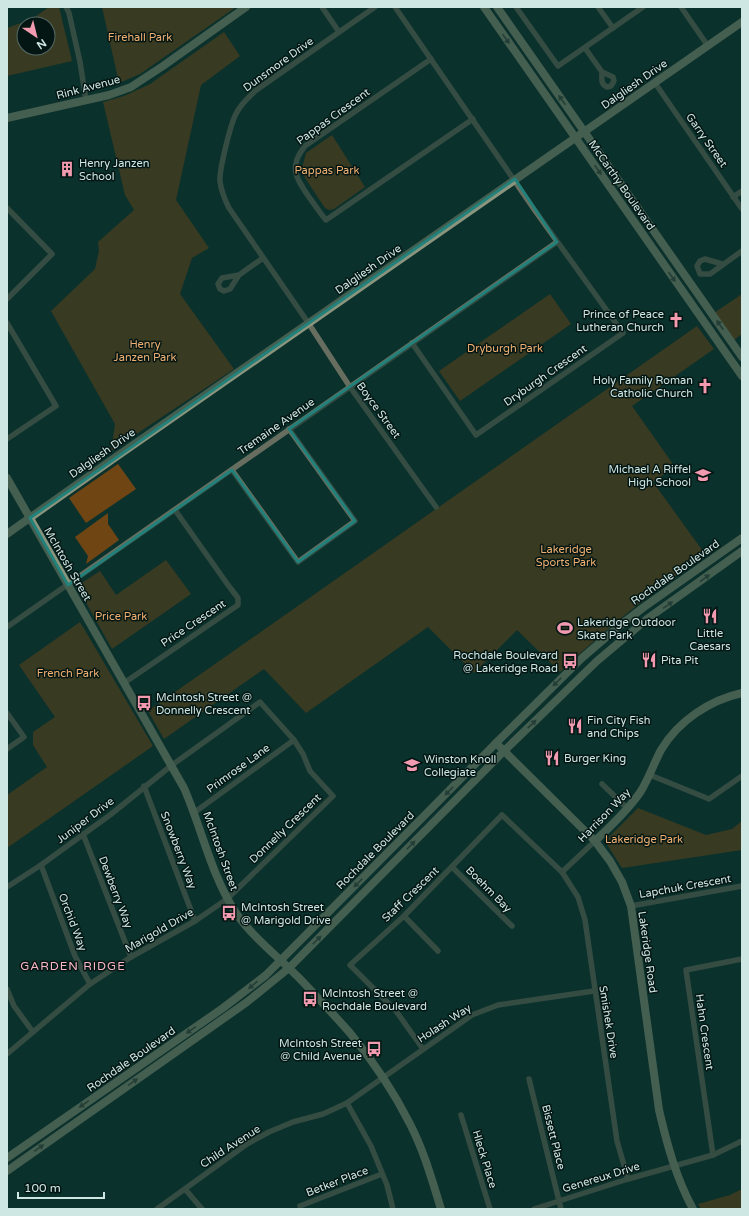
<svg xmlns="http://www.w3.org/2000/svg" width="749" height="1216" font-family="'Varela Round',sans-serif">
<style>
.green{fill:#704514;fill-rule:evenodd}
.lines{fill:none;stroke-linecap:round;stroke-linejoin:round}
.street{stroke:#686e5f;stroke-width:5.5}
.secondary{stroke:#8b947c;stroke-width:8}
.oneway{fill:#414f43}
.marked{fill:none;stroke:#22817a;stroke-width:3;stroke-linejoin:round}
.labels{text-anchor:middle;stroke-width:3;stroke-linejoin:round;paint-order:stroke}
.park-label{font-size:11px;fill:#f1b071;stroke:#041614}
.street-label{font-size:11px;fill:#cfe7e3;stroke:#041614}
.poi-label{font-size:11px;fill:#cfe7e3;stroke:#041614;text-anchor:start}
.neighbourhood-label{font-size:12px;letter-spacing:1px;fill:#fbb7c6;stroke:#041614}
</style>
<rect width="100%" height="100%" fill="#0b312c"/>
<g class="green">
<path d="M49,7H59L72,61L7,76V28L32,19ZM24,24H48V48H24Z"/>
<polygon points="102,7 236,7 140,74 119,83"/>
<polygon points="224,32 240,56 201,85 176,200 209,248 192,258 180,294 234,369 111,451 115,424 51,311 95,269 99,251 98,242 134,210 125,195 103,102 124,96 150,84"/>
<polygon points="332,135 365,187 334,209 329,210 325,208 305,178 302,168 306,153"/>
<polygon points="550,294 571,324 460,401 439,371"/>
<polygon points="742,294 742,334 734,340 714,313"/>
<path d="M697,326L714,349L632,406L675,467L653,482L705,554C654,591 605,629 560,672L517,630L474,673L428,627L306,713L264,669L164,739L148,711Z"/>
<polygon points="118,464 136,489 86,523 69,498"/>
<polygon points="108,513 108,524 119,540 86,564 88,556 75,537"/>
<polygon points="166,560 191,594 112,649 79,590 78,587 80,584 100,571 116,595"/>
<polygon points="80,622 153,746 7,848 7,795 47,767 33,745 33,732 55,717 19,665"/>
<polygon points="638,808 706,835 732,829 742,821 742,850 622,868 606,843 607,839"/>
<polygon points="742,1189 742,1209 701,1209 698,1204 730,1195"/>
</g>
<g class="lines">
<g class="street">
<polyline points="66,7 69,13 80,62 86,100"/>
<polyline points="322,7 339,32"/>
<path d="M375,7L255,91C248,98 241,104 237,112C231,121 219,171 220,181C221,190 225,200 229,208L309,324L350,387L436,507"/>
<polyline points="395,7 536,212 623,333 476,435 412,343"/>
<polyline points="516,7 558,66 643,7"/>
<polyline points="598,7 613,28"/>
<polyline points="681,7 708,46"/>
<path d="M585,48L602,72L613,77L614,81L611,86L607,87C600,84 602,78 602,72"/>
<path d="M431,59L305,146C288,167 296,178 309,197C315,205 320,213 326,220L473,119"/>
<polyline points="655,83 742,209"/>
<polyline points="733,197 742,191"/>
<polyline points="7,208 52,254 7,299"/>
<polyline points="722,264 705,259 700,261 697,266 700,274 710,274 742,251"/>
<polyline points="239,275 230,289 224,291 220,289 218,284 222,278 239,275 263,258"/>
<polyline points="7,323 56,406 7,439"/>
<polyline points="232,470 298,562 355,521 289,429"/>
<polyline points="7,627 557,242"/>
<polyline points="124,683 238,605 238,598 228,585 175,510"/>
<polyline points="7,713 24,737 7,749"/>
<polyline points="650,775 709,799 742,776"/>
<polyline points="602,784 627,808"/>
<polyline points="144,786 195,921"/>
<polyline points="195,812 294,740"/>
<polyline points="83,834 131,957"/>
<polyline points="41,865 75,956 90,984"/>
<polyline points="452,867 512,926"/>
<polyline points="562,872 595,841"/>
<polyline points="7,887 41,865 110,815 172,765 260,702 294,740 303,754 310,771 333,796 227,899 195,921 131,957 90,984 7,1054"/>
<polyline points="631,906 742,886"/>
<polyline points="404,916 438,951"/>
<polyline points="7,989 14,1006 33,1032"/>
<polyline points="423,1049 396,1011 350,965 404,916 502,815 562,872 578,897 585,920 617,1141 628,1179"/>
<polyline points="529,1079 561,1209"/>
<polyline points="347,1103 371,1146 387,1185 393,1209"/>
<polyline points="461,1115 490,1209"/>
<polyline points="713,1155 686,970 742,959"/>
<polyline points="185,1189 202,1209"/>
<polyline points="300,1206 382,1174"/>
<polyline points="157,1209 247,1144 269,1132 293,1122 323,1114 347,1103 472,1015 498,1005 594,991"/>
<polyline points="534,1209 628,1179 713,1155 742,1141"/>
</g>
<g class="secondary">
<polyline points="484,7 742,376"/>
<polyline points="497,7 742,357"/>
<polyline points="7,118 109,95 131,87 163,66 246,7"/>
<path d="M7,478L184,788C202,829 211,875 236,913C252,937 282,960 303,982C319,999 335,1016 350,1033C373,1061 394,1092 410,1124C424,1151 432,1180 441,1209"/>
<polyline points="7,534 113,459 742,22"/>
<path d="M496,743L595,841L610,861L622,882L631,906L659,1110C667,1144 676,1178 693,1209"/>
<path d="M595,841C610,827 630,808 641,791C649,778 654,763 661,750C678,721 710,700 742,693"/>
<polyline points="7,1158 223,1008 266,975 421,819 496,743 582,658 618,627 644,607 742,538"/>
<polyline points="7,1171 247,1002 289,968 504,751 597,661 647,619 742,551"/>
</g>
</g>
<defs><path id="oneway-solid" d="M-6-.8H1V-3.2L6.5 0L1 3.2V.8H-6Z"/></defs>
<g class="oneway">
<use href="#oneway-solid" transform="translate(506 39) rotate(55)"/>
<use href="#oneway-solid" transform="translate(562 100) rotate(-125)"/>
<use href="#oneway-solid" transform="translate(598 170) rotate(55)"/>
<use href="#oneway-solid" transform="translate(672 277) rotate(55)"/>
<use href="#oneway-solid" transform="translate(720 325) rotate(-125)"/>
<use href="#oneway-solid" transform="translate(705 578) rotate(-36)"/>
<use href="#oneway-solid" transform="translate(668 605) rotate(-35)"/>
<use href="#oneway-solid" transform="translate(557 682) rotate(135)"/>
<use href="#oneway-solid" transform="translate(532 724) rotate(-44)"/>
<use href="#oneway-solid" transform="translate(449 791) rotate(134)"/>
<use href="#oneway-solid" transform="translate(411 845) rotate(-45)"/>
<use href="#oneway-solid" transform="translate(358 883) rotate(135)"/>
<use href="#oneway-solid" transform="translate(317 940) rotate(-45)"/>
<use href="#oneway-solid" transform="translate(253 985) rotate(140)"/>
<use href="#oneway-solid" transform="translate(191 1030) rotate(145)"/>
<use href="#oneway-solid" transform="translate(133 1082) rotate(-35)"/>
<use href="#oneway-solid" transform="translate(84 1104) rotate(145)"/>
<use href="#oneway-solid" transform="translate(39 1148) rotate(-35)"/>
</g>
<path d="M0 0H749V1216H0ZM515,179L557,242L289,429L355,521L298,562L232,470L68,585L30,518Z" fill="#0b312c" fill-opacity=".55" fill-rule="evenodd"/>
<path class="marked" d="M515,179L557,242L289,429L355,521L298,562L232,470L68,585L30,518Z"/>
<defs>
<symbol id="building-bare" viewBox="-9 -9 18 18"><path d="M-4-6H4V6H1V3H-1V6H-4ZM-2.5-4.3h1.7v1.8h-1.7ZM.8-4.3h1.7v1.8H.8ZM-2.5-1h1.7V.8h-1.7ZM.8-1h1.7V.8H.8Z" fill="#f29aaf" stroke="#041614" stroke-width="2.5" paint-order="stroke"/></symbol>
<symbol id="church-bare" viewBox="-9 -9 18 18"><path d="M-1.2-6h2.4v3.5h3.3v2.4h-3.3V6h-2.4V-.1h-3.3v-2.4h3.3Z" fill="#f29aaf" stroke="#041614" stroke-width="2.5" paint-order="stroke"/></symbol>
<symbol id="school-bare" viewBox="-9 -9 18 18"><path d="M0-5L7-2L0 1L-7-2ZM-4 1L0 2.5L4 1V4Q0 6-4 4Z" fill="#f29aaf" stroke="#041614" stroke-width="2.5" paint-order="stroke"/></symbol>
<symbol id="restaurant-bare" viewBox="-9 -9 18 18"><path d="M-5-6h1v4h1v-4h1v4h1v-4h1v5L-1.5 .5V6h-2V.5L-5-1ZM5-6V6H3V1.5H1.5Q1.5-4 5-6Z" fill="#f29aaf" stroke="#041614" stroke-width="2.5" paint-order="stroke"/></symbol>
<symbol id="stadium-bare" viewBox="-9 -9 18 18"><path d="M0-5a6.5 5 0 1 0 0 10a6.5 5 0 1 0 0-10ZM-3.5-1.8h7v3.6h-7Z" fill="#f29aaf" stroke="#041614" stroke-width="2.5" paint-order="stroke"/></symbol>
<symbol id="bus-bare" viewBox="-9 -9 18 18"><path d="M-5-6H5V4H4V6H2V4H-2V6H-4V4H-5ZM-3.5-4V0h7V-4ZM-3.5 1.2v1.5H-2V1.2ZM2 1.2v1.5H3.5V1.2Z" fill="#f29aaf" stroke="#041614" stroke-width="2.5" paint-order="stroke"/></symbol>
</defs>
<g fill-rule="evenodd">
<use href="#building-bare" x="56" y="158" width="22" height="22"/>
<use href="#church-bare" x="665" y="309" width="22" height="22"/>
<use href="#church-bare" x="694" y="375" width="22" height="22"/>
<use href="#school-bare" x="692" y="464" width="22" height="22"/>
<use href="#restaurant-bare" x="699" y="605" width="22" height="22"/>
<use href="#stadium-bare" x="554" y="617" width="22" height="22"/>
<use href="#restaurant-bare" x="638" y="649" width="22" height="22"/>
<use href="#bus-bare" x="559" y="650" width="22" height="22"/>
<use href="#bus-bare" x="133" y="692" width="22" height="22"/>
<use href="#restaurant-bare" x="564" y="715" width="22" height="22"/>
<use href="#restaurant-bare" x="541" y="747" width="22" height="22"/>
<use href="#school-bare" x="401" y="754" width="22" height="22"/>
<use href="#bus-bare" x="218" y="902" width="22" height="22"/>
<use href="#bus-bare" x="299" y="988" width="22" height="22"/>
<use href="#bus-bare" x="363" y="1038" width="22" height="22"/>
</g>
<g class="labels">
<g class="park-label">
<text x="140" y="41">Firehall Park</text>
<text x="327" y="174">Pappas Park</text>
<text x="145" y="348">Henry<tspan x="145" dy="13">Janzen Park</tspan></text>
<text x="505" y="352">Dryburgh Park</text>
<text x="566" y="553">Lakeridge<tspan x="566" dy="13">Sports Park</tspan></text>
<text x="121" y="620">Price Park</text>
<text x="68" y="677">French Park</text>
<text x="644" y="843">Lakeridge Park</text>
</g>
<g class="street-label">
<text transform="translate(278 64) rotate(-36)" y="4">Dunsmore Drive</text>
<text transform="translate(634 84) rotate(-35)" y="4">Dalgliesh Drive</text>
<text transform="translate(88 87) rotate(-15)" y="4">Rink Avenue</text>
<text transform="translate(333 116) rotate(-36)" y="4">Pappas Crescent</text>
<text transform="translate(707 140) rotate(55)" y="4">Garry Street</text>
<text transform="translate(622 185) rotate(55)" y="4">McCarthy Boulevard</text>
<text transform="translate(368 269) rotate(-35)" y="4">Dalgliesh Drive</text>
<text transform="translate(545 375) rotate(-35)" y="4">Dryburgh Crescent</text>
<text transform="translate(379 410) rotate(54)" y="4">Boyce Street</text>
<text transform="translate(276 426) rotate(-35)" y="4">Tremaine Avenue</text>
<text transform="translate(102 453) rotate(-35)" y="4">Dalgliesh Drive</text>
<text transform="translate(68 564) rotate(60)" y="4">McIntosh Street</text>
<text transform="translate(675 572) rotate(-35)" y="4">Rochdale Boulevard</text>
<text transform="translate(193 623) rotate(-34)" y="4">Price Crescent</text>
<text transform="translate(238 768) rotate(-36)" y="4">Primrose Lane</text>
<text transform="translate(604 815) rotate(-46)" y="4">Harrison Way</text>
<text transform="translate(85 820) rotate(-37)" y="4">Juniper Drive</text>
<text transform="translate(285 828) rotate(-44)" y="4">Donnelly Crescent</text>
<text transform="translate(179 850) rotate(69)" y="4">Snowberry Way</text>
<text transform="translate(375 850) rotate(-45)" y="4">Rochdale Boulevard</text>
<text transform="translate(221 851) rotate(70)" y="4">McIntosh Street</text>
<text transform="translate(685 886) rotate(-10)" y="4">Lapchuk Crescent</text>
<text transform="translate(489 889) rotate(45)" y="4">Boehm Bay</text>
<text transform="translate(116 892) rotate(69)" y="4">Dewberry Way</text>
<text transform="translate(410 894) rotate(-44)" y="4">Staff Crescent</text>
<text transform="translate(73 922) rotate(69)" y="4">Orchid Way</text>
<text transform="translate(159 930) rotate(-30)" y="4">Marigold Drive</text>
<text transform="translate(648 952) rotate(82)" y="4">Lakeridge Road</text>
<text transform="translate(609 1022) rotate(81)" y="4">Smishek Drive</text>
<text transform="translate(444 1023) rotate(-33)" y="4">Holash Way</text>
<text transform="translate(705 1032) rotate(82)" y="4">Hahn Crescent</text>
<text transform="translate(131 1059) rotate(-35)" y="4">Rochdale Boulevard</text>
<text transform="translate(554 1137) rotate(76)" y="4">Bissett Place</text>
<text transform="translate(230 1146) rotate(-33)" y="4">Child Avenue</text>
<text transform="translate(485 1159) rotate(73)" y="4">Hleck Place</text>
<text transform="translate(601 1177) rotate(-17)" y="4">Genereux Drive</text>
<text transform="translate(337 1181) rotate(-21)" y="4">Betker Place</text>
</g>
<g class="poi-label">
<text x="79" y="167">Henry Janzen<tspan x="79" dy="13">School</tspan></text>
<text x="664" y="318" text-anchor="end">Prince of Peace<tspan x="664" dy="13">Lutheran Church</tspan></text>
<text x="693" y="384" text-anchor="end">Holy Family Roman<tspan x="693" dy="13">Catholic Church</tspan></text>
<text x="691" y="473" text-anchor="end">Michael A Riffel<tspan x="691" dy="13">High School</tspan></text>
<text x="577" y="626">Lakeridge Outdoor<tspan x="577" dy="13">Skate Park</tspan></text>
<text x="710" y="637" text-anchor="middle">Little<tspan x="710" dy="13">Caesars</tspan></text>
<text x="558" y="659" text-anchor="end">Rochdale Boulevard<tspan x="558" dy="13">@ Lakeridge Road</tspan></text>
<text x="661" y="664">Pita Pit</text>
<text x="156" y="701">McIntosh Street @<tspan x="156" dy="13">Donnelly Crescent</tspan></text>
<text x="587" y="724">Fin City Fish<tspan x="587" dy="13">and Chips</tspan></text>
<text x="564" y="762">Burger King</text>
<text x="424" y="763">Winston Knoll<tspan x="424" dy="13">Collegiate</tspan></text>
<text x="241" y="911">McIntosh Street<tspan x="241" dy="13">@ Marigold Drive</tspan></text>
<text x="322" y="997">McIntosh Street @<tspan x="322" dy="13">Rochdale Boulevard</tspan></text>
<text x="362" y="1047" text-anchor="end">McIntosh Street<tspan x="362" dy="13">@ Child Avenue</tspan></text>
</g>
<g class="neighbourhood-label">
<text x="73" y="970">GARDEN RIDGE</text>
</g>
</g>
<rect width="749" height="1216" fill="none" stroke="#cfe7e3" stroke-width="16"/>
<g transform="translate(36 36) rotate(145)"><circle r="19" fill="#041614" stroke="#556a67"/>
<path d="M0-3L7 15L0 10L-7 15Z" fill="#f29aaf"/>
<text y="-6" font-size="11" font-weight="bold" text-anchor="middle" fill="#cfe7e3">N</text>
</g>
<path d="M18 1192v6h86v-6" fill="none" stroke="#cfe7e3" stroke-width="2"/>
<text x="24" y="1192" font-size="12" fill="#cfe7e3" stroke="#041614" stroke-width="3" paint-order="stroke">100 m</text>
</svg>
